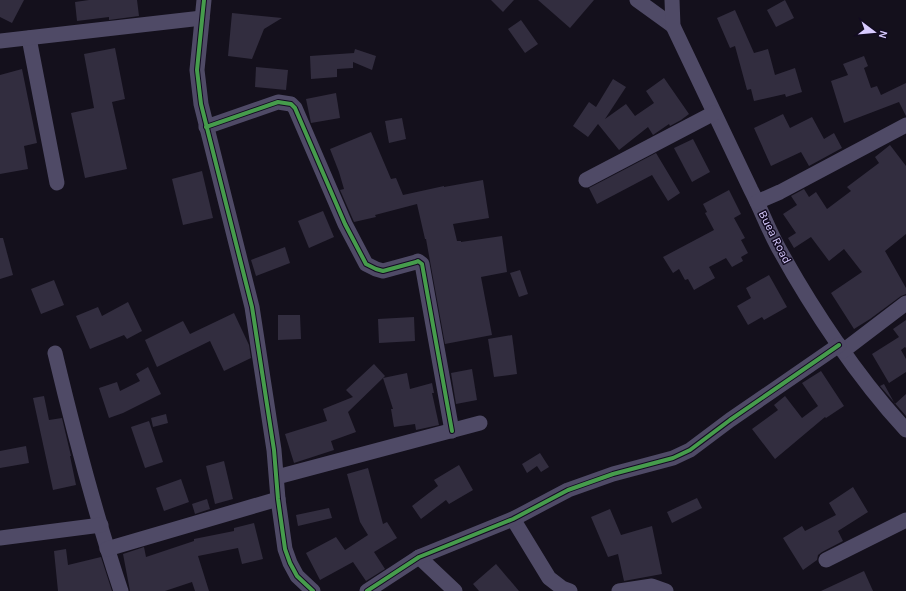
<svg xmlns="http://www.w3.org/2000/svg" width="906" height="591" font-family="Karla,sans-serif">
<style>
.building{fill:#322d3f}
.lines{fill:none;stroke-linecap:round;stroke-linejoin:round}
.minor{stroke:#4f4a66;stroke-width:15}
.cycleway-casing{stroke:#120b21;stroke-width:6}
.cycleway{stroke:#469c4c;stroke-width:4}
.labels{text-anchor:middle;stroke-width:3;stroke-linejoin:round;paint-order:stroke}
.street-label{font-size:12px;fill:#d8cbff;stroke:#120b21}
</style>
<rect width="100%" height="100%" fill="#14101c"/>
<g class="building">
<polygon points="0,0 24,0 12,23 0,17"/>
<polygon points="89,0 137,0 139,16 109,20 109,17 77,21 75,2"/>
<polygon points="491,0 514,0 503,12"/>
<polygon points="538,0 594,0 570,28"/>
<polygon points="785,0 794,18 776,27 767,10"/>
<polygon points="735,10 754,53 768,49 775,75 795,68 802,92 786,97 785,94 754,101 751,89 747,90 735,46 730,48 717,18"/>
<polygon points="232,13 282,18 264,29 252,59 228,56"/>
<polygon points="521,20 538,44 525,53 508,29"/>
<polygon points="115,48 125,99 112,102 127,169 85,178 71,113 94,108 84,54"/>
<polygon points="355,49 376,56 372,70 353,62 353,68 337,69 337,77 311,79 310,56 354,53"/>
<polygon points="864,56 868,66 864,68 871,88 877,86 881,95 906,83 906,116 899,102 844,123 831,81 848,75 843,64"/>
<polygon points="256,67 288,70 286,90 255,87"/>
<polygon points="22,69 37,143 24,146 28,169 0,174 0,75"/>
<polygon points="664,78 689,114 681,120 670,126 669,124 653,135 648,127 619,150 598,124 588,137 573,126 589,102 596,107 613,79 626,87 605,119 626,104 635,116 654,103 646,91"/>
<polygon points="336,93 340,118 311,123 306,99"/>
<polygon points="783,114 790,128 812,117 824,139 834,133 842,148 809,166 801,152 771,166 754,128"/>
<polygon points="402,118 406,139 389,143 385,121"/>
<polygon points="371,132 391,179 396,178 403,195 444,186 444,187 483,180 489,218 453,224 457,241 461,241 461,242 502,236 507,272 481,277 492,335 445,344 426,239 425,239 417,204 375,215 376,217 354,222 340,190 344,189 339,172 330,149"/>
<polygon points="693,139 710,172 692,182 674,148"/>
<polygon points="890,145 906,166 906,234 885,251 906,288 906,294 901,296 870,319 854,329 831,293 862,272 844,249 829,261 811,237 794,248 788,238 796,233 783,214 797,205 791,196 804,189 809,197 816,192 827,209 851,191 847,187 879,163 875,157"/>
<polygon points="656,153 680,193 668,201 652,175 597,204 589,188"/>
<polygon points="202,171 213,218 183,225 172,179"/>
<polygon points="729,190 741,214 734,218 745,238 741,240 748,253 741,257 743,261 732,267 726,258 709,267 715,278 694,290 688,279 685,280 679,269 673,273 663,257 714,230 705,213 707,212 703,204"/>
<polygon points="323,211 334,237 309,248 298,221"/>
<polygon points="0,238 3,238 13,275 0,279"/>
<polygon points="285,247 290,263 256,276 251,260"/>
<polygon points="520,270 528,294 519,297 510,273"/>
<polygon points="769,275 787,307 764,320 762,317 748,325 737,306 751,298 746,288"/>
<polygon points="54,280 64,305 41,314 31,289"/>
<polygon points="128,302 142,331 127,339 124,335 90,349 76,316 98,307 102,316"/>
<polygon points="234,313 249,345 251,358 224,371 210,341 157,367 145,340 183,321 190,334"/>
<polygon points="278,315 300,315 301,339 278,340"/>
<polygon points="414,317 415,341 379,343 378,319"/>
<polygon points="906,320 906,348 905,347 901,350 906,359 906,372 889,383 872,354 899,337 893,329"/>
<polygon points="512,335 517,374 494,377 488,339"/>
<polygon points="374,364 385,376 383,378 407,373 410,389 432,383 434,393 432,393 439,425 416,430 415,424 394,427 391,409 393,409 383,378 348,412 356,432 331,441 334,450 294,463 285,434 327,421 323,409 353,397 346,390"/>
<polygon points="148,367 161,394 123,413 109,418 99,388 117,382 120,391 140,381 136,374"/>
<polygon points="472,369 477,400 456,404 451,373"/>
<polygon points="821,371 844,406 826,418 825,417 775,459 752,429 778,410 774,405 785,396 802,418 818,406 802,383"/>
<polygon points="884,384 895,404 906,394 906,416 880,386"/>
<polygon points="44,396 49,420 62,418 71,456 70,456 76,485 53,490 33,398"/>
<polygon points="166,414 168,423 153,427 151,418"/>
<polygon points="149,421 163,462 145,468 131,427"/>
<polygon points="26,446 29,463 0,468 0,451"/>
<polygon points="540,453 549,467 541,472 537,466 527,473 522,464"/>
<polygon points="224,461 233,499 215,504 206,466"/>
<polygon points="459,465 473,490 449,504 446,500 421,519 412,506 438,486 434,480"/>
<polygon points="368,468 383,524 387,522 397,538 374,552 385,569 366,581 353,562 320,580 306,553 336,537 345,550 368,535 360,522 347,474"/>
<polygon points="181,479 189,502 164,511 156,488"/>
<polygon points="853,487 868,512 838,531 843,541 822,552 818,555 817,560 803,570 783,538 802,526 805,531 836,515 829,503"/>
<polygon points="697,498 702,508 672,523 667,512"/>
<polygon points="207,499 210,509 195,514 192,504"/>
<polygon points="329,508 332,518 298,526 296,515"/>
<polygon points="610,509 621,535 652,526 662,574 624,581 618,554 608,557 591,517"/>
<polygon points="254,523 263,559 242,564 238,548 198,556 209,591 195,591 192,582 165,591 130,591 123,554 144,547 146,557 194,541 194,539 234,531 234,528"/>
<polygon points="66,549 68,565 101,557 112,591 58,591 54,551"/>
<polygon points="496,564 519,591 479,591 473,584"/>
<polygon points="864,571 873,591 821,591"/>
</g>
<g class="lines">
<g class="minor">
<polyline points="204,0 197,70 201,104 252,307 274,450 278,499 285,549 290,563 297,576 313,591"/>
<polyline points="637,0 673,26"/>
<path d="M672,0L673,26C699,81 725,135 751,190C761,209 768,229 778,247C812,309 858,378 906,430"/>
<polyline points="29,38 57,183"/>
<polyline points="0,41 202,18"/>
<polyline points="206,127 278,102 291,104 295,108 345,224 366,264 376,269 383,271 416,262 418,261 422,264 452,431"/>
<polyline points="586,180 714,113"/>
<polyline points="757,202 780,192 906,125"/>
<polyline points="843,351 906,303"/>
<path d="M55,353C74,433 95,513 121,591"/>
<polyline points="277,477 480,423"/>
<polyline points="513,519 549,578 562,588 570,591"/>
<polyline points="0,538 101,525"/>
<polyline points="107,549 278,499"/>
<polyline points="419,557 455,591"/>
<polyline points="826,560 906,520"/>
<polyline points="367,591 419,557 513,519 568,490 613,474 673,458 690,450 730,420 839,345"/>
<polyline points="619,591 652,586 666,591"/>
</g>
<defs>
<g id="cycleway">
<polyline points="204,0 197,70 201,104 252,307 274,450 278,499 285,549 290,563 297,576 313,591"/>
<polyline points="206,127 278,102 291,104 295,108 345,224 366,264 376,269 383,271 416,262 418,261 422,264 452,431"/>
<polyline points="367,591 419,557 513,519 568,490 613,474 673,458 690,450 730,420 839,345"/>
</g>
</defs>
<use href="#cycleway" class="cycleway-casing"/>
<use href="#cycleway" class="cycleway"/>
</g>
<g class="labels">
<g class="street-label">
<text transform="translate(775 237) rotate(63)" y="4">Buea Road</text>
</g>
</g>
<g transform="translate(874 32) rotate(106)" stroke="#120b21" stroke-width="3" paint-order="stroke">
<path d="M0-3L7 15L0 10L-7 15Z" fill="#d8cbff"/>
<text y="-6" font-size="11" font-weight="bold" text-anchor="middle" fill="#d8cbff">N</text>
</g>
</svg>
